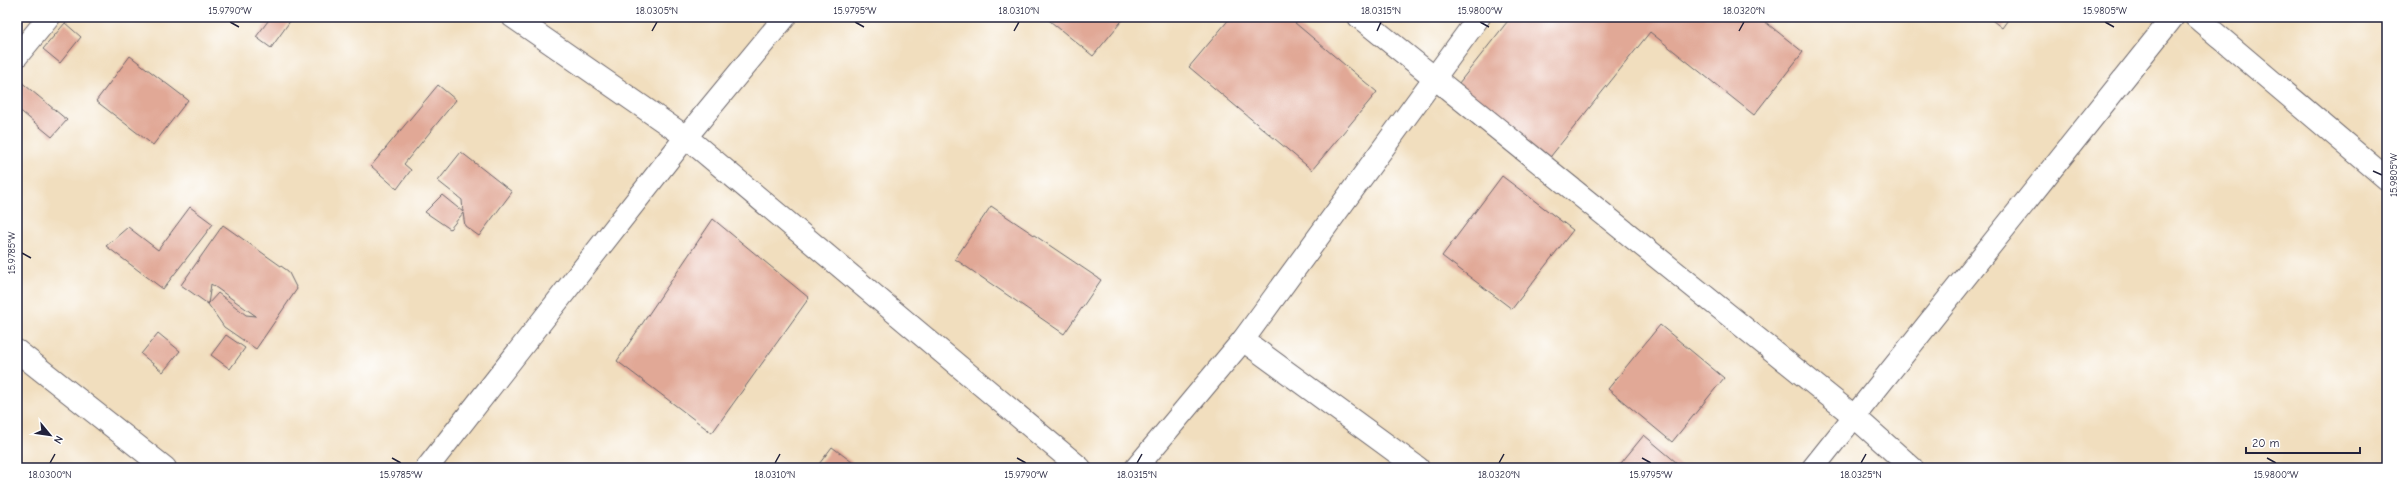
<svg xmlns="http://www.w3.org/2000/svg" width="2404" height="485" font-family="'Comic Neue',sans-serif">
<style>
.building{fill:#e1a896}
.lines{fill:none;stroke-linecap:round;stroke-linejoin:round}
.street-casing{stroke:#6a6469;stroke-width:24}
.street{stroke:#fff;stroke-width:22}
.ticks{fill:none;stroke:#22223b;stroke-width:1.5}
.neatline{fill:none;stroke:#22223b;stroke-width:1.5}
.ticks-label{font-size:10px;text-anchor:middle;fill:#22223b}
</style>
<rect width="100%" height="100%" fill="#fff"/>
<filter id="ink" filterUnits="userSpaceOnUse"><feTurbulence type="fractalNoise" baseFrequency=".025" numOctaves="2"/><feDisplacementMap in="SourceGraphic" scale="8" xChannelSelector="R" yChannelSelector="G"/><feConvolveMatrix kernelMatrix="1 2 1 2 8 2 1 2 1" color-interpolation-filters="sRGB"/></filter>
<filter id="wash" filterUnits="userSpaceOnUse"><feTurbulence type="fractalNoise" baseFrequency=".012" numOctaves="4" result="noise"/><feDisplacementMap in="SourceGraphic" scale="16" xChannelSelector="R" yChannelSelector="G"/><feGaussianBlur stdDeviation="0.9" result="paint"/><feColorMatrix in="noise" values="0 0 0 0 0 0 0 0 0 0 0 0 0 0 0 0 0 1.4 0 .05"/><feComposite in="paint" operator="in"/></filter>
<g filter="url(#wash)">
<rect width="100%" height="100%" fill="#f1debe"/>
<g id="blocks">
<g class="building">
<polygon points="271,17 293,17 271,48 256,37"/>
<polygon points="1045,17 1125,17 1093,56"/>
<polygon points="1231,17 1288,17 1377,92 1312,170 1189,67"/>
<polygon points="1511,17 1759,17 1803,52 1754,115 1650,32 1547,161 1455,88"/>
<polygon points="1988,17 2010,17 2002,28"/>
<polygon points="65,23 81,37 60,63 43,49"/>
<polygon points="130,56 188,100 153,145 96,101"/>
<polygon points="20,81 67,120 52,137 17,108 17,84"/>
<polygon points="438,85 456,100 404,164 411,170 397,189 371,166"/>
<polygon points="461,152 512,192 479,236 465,226 463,213 450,229 425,212 442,195 463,212 462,200 438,181"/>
<polygon points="1502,176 1573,230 1512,309 1442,256"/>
<polygon points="991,206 1101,280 1064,334 955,259"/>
<polygon points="190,207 213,224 163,289 106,246 128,227 158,250"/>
<polygon points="713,219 809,298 712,433 617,361"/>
<polygon points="223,225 288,271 297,289 256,349 224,327 208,304 218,293 246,315 256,316 211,284 208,304 181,285"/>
<polygon points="1660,325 1724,378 1672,442 1608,389"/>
<polygon points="158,333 180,351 163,372 141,354"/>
<polygon points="226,335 245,348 230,369 211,355"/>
<polygon points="1644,435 1683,468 1617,468"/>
<polygon points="832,447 860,468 816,468"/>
</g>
</g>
</g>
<g filter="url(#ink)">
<use href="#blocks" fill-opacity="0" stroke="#6a6469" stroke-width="1"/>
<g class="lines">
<defs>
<g id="street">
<polyline points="513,17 686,137 1080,468"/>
<polyline points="1359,17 1855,417 1912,468"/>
<polyline points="2196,17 2387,179"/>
<polyline points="17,56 49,17"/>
<polyline points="1243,340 1418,468"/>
<polyline points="17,351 165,468"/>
<polyline points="427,468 686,137 785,17"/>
<polyline points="1136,468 1243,340 1479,17"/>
<polyline points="1813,468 2173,17"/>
</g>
</defs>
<use href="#street" class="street-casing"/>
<use href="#street" class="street"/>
</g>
</g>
<path class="ticks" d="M230,22L239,27M855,22L864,27M1480,22L1489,27M2105,22L2114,27M652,31L657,22M1014,31L1019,22M1377,31L1381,22M1739,31L1744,22M2373,171L2382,175M22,253L31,258M392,458L401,463M1017,458L1026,463M1642,458L1651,463M2267,458L2276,463M50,463L55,454M775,463L780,454M1137,463L1142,454M1499,463L1504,454M1861,463L1866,454"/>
<rect width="2404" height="485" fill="none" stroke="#fff" stroke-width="44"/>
<g transform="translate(50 435) rotate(119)" stroke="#ffffff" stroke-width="3" paint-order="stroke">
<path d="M0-3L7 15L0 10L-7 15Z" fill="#22223b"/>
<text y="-6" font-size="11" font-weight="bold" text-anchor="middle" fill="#22223b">N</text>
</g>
<path d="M2246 447v6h114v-6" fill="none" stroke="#22223b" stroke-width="2"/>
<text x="2252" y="447" font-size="12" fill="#22223b" stroke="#ffffff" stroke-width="3" paint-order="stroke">20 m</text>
<rect x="22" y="22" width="2360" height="441" class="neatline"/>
<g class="ticks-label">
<text x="230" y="14">15.9790°W</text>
<text x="657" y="14">18.0305°N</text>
<text x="855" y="14">15.9795°W</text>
<text x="1019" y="14">18.0310°N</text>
<text x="1381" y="14">18.0315°N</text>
<text x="1480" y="14">15.9800°W</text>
<text x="1744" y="14">18.0320°N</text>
<text x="2105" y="14">15.9805°W</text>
<text transform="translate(2393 175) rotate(-90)" y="4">15.9805°W</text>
<text transform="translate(11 253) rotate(-90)" y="4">15.9785°W</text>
<text x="50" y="478">18.0300°N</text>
<text x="401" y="478">15.9785°W</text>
<text x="775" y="478">18.0310°N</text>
<text x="1026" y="478">15.9790°W</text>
<text x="1137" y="478">18.0315°N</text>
<text x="1499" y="478">18.0320°N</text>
<text x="1651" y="478">15.9795°W</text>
<text x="1861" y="478">18.0325°N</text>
<text x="2276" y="478">15.9800°W</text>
</g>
</svg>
